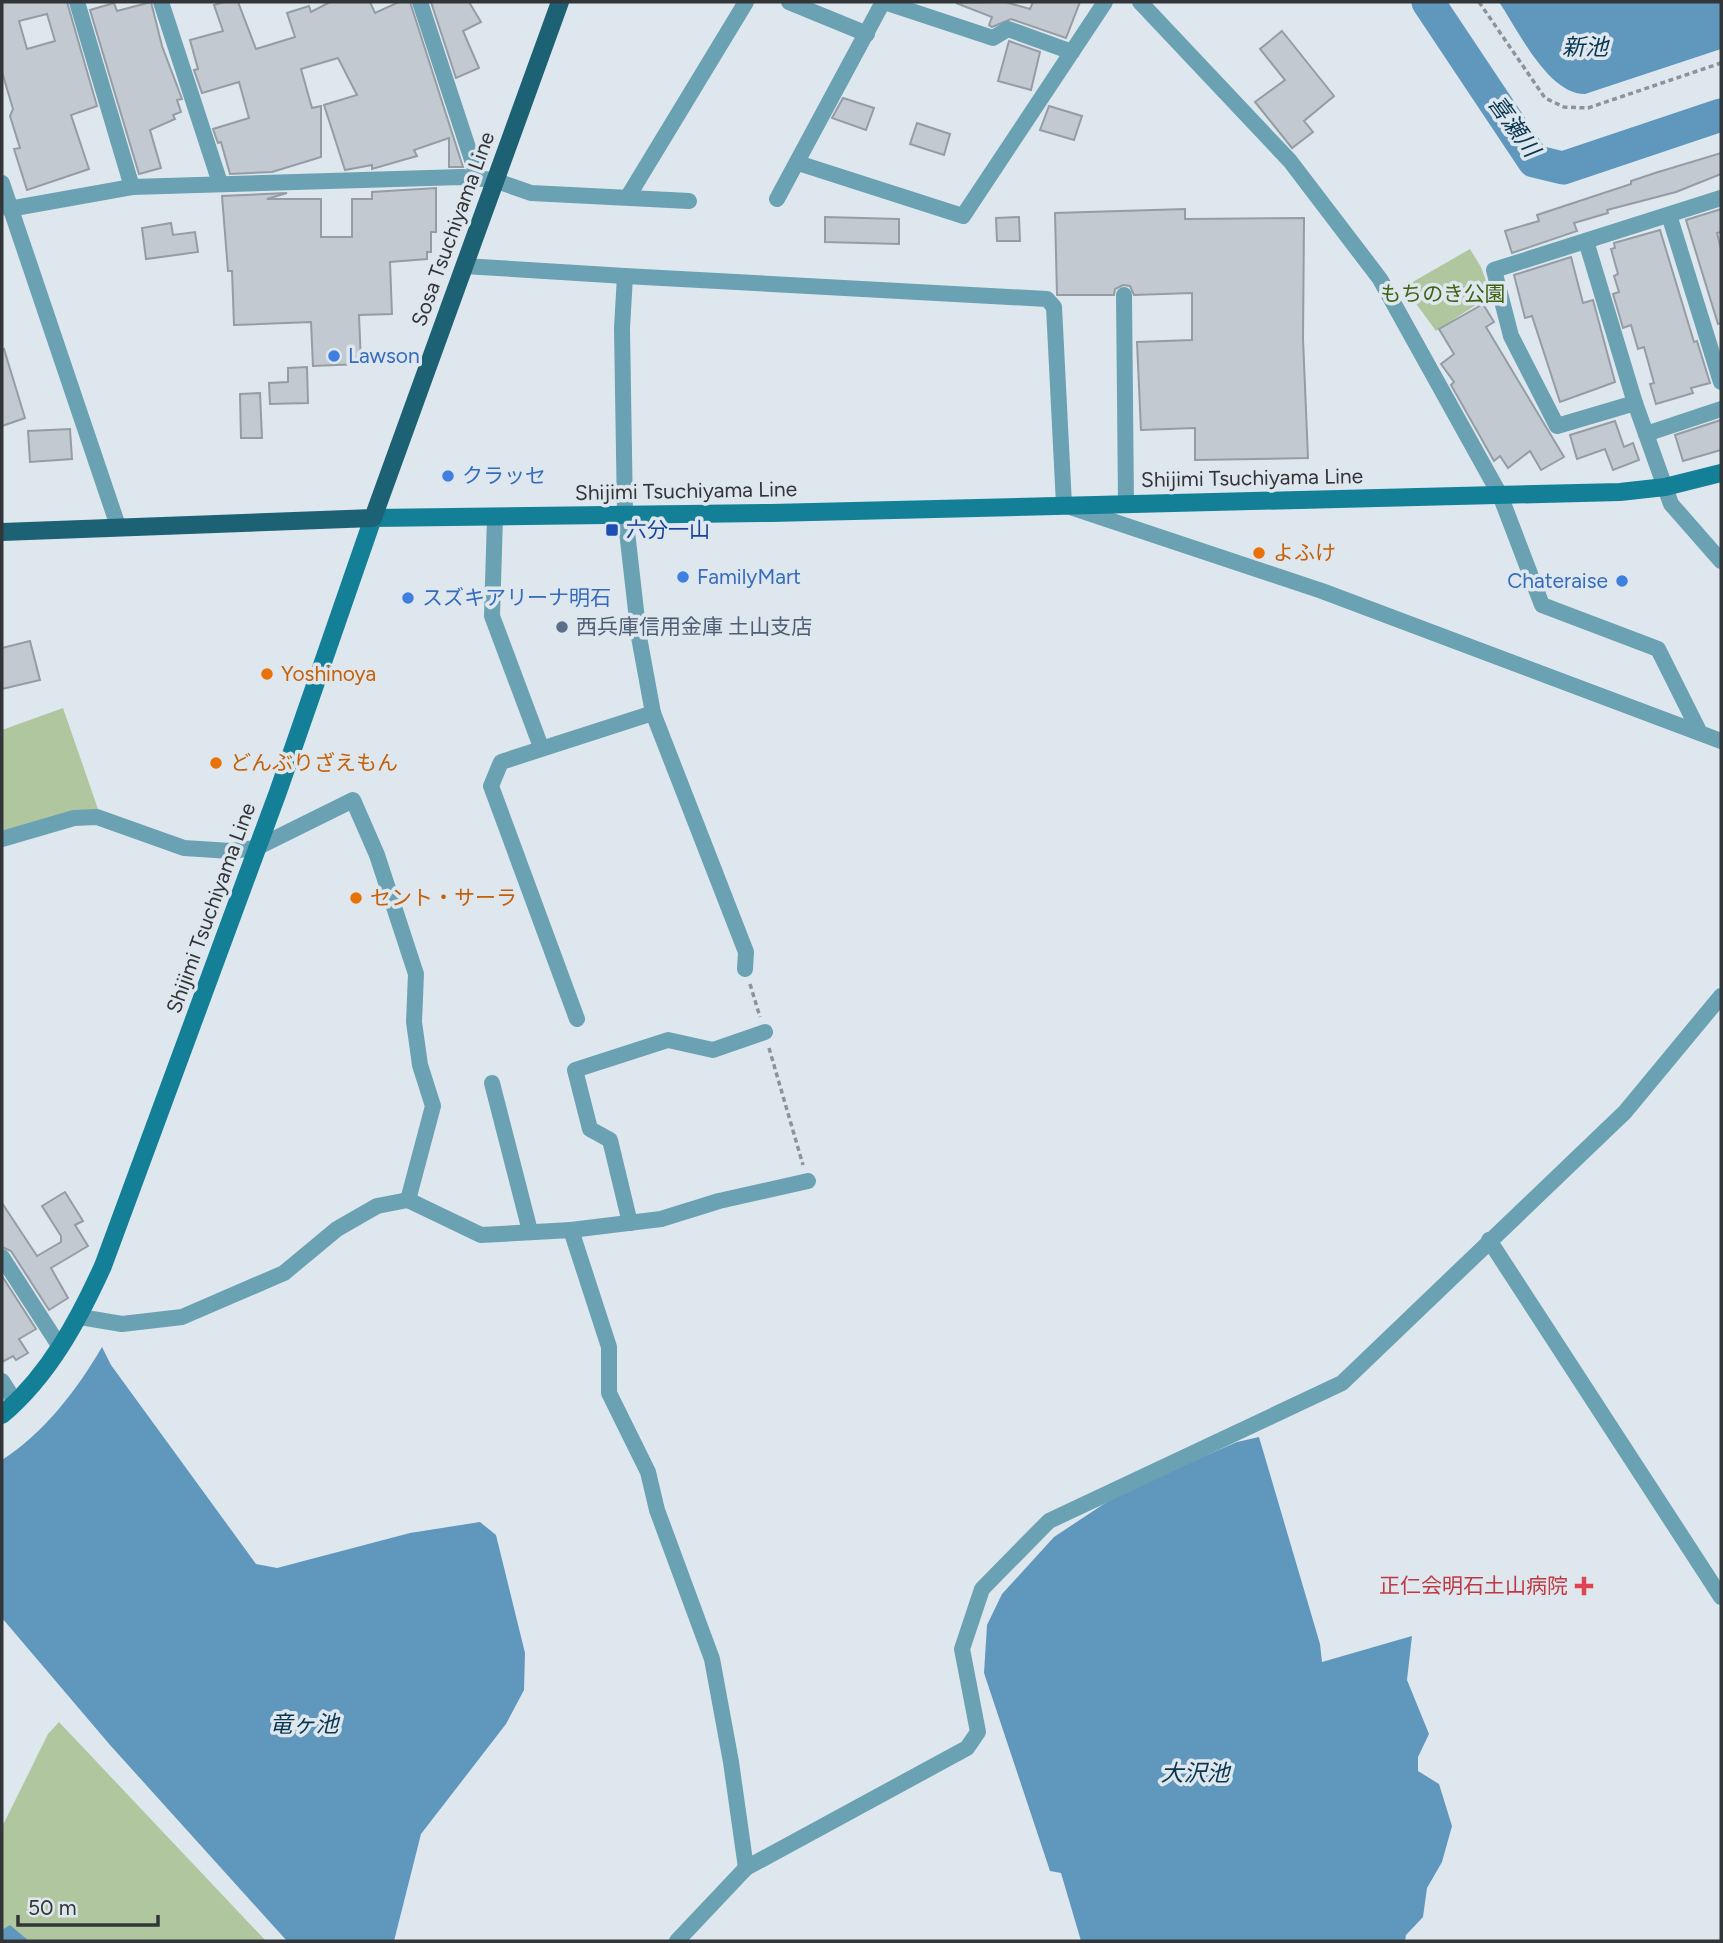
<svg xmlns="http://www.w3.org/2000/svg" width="1723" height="1943" font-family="Figtree,'Noto Sans JP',sans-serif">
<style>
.green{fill:#b0c69e}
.water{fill:#6097bd}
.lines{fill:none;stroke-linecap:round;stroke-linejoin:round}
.river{stroke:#6097bd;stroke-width:33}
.building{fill:#c2c9d1;stroke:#959da4;stroke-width:2;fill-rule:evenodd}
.path{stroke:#8d9398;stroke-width:3.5;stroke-dasharray:5 3.5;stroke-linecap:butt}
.street{stroke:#6aa2b3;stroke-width:16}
.secondary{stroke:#138098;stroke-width:18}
.primary{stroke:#1d6274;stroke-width:18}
.shop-dot{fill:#3f7fe0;stroke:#dfe7ee;stroke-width:2.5}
.transit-dot{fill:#1a4fb4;stroke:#dfe7ee;stroke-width:2.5}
.food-dot{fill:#e8710a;stroke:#dfe7ee;stroke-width:2.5}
.service-dot{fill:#5c6f8a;stroke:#dfe7ee;stroke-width:2.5}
.health-dot{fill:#e0444e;stroke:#dfe7ee;stroke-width:2.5}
.labels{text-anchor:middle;stroke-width:7;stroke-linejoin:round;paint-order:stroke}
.street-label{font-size:21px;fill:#333639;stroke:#dfe7ee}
.park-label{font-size:21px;fill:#3f6215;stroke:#dfe7ee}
.shop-label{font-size:21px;fill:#366cbe;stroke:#dfe7ee;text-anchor:start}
.transit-label{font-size:21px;fill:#164399;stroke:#dfe7ee;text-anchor:start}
.food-label{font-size:21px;fill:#c56008;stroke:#dfe7ee;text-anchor:start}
.service-label{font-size:21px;fill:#4e5e75;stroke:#dfe7ee;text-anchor:start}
.health-label{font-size:21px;fill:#be3a42;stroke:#dfe7ee;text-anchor:end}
.water-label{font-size:23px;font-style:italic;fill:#083651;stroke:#dfe7ee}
</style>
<rect width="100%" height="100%" fill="#dfe7ee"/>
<g class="green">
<polygon points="1470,249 1481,267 1491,295 1436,331 1404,287"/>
<polygon points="63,708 99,812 2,832 2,730"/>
<polygon points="59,1722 266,1941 2,1941 2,1827 48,1734"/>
</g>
<g class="water">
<path d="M1499,2H1721V49L1585,94C1548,94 1518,30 1499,2Z"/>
<path d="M102,1347L111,1365L256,1564L277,1568L410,1533L480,1522L496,1535L525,1653L524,1690L506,1724L421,1834L394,1941H287L110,1745L2,1618V1460C44,1433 77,1390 102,1347Z"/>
<polygon points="1259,1437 1320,1644 1322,1662 1412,1636 1407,1680 1429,1734 1418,1757 1418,1771 1439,1784 1452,1826 1442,1862 1427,1888 1423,1917 1406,1935 1405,1941 1081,1941 1061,1873 1050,1871 984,1673 987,1625 1002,1594 1054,1537 1122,1492 1237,1442"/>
<polygon points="10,1925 29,1941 2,1941 2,1930"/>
</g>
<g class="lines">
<polyline class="river" points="1428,2 1534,161 1563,168 1721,115"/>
</g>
<g class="building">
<path d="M2,2H67L97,106L71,115L89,169L27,190L14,149L20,148L10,116L13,109L2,72ZM47,14L55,41L27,49L19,21Z"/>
<polygon points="151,2 162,46 182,99 177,100 181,112 173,115 175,119 150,130 161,168 139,174 90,10 114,3 117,11"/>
<polygon points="224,2 238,2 256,49 295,37 287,13 309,6 311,12 330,2 370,2 375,13 399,2 410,2 463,167 449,167 449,138 414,150 417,156 403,160 372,169 372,165 345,170 324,105 357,95 338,58 301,69 312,108 321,106 321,157 272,172 230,174 221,142 218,143 213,129 249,118 239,82 202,93 194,70 198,69 190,40 223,31 214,5"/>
<polygon points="431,2 469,2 481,22 463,31 479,68 456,78"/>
<polygon points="1005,2 1030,9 1033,2 1080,2 1066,38 1011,19 992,27 989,25 992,17 956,3"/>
<polygon points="1282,31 1334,96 1304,121 1313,132 1292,148 1255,102 1285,80 1260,49"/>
<polygon points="1009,41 1040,52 1031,90 998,81"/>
<polygon points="843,98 874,108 866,130 832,118"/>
<polygon points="1049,106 1082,116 1074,140 1040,130"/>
<polygon points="917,123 950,134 944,155 910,144"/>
<polygon points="1721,153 1721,174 1676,192 1607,210 1608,213 1574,223 1577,231 1512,253 1505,231 1539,221 1537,215 1631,184 1631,181 1655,173"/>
<polygon points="436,188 436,232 431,232 431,252 427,252 427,259 390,262 392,314 359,315 361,364 313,366 311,322 234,325 232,271 228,271 222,196 287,193 267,199 321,199 321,237 352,237 352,199 372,199 372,192"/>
<polygon points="1185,209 1185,219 1304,218 1303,339 1308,458 1195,460 1195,428 1141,430 1137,342 1192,340 1192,293 1134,295 1130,286 1123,285 1115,289 1114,295 1057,295 1055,213"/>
<polygon points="1721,209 1721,232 1717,233 1721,249 1721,323 1718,324 1686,220"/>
<polygon points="825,217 899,219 899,244 825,242"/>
<polygon points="1019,217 1020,241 997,241 996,218"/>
<polygon points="171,223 173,235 195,232 198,252 146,259 142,228"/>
<polygon points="1660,230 1694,342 1697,341 1710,383 1691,388 1693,393 1656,404 1650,384 1654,383 1644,347 1638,349 1631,325 1623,328 1613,294 1619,292 1614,276 1618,274 1611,249 1615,248 1614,243"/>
<polygon points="1571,257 1583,303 1593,300 1615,382 1560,402 1532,316 1525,318 1514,275"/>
<polygon points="1483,304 1494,322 1486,327 1564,457 1541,470 1530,451 1508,468 1500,456 1494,461 1451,385 1454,382 1441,364 1454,354 1439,329"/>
<polygon points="4,349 25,418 2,426 2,350"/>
<polygon points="307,367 308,403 270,404 269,383 288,382 288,368"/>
<polygon points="260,393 262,438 241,438 240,394"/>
<polygon points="1721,420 1721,450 1683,461 1675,435"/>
<polygon points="1615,421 1624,447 1633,443 1639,460 1613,470 1605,449 1577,459 1570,435"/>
<polygon points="70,429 72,459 30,462 28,431"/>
<polygon points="30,641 40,680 2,689 2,648"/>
<polygon points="65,1192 83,1221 75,1225 88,1246 51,1268 68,1298 49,1310 11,1251 2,1247 2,1203 37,1256 61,1242 61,1236 42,1206"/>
<polygon points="2,1276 36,1329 19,1339 28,1353 16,1360 13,1356 2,1362"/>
</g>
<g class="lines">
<g class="path">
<polyline points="1479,2 1545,98 1564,107 1588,108 1721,63"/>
<polyline points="750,984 760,1017"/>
<polyline points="769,1048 803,1165"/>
</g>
<g class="street">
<polyline points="77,2 132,187"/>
<polyline points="161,2 220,183"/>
<polyline points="420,2 478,178"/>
<polyline points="789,2 867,34"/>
<polyline points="884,2 993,38 1008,29 1072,52"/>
<polyline points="1140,2 1290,161 1380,279 1500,495 1542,605 1658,649 1700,733"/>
<polyline points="798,163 963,216 1105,2"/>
<polyline points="2,183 118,526"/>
<polyline points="629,195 746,2"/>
<polyline points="777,199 883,2"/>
<polyline points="9,209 132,187 462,177 494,180 531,193 689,201"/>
<polyline points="1669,215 1721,382"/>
<polyline points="1586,241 1635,403 1671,504 1721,561"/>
<polyline points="464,266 625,276"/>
<polyline points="1124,295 1126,504"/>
<polyline points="1635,403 1557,426 1511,336 1494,270 1721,198"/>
<polyline points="1646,434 1721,409"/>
<polyline points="495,517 492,616 541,747"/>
<polyline points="2,839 74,818 97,817 184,848 231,851 256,848 353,800 377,855 416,974 414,1022 420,1065 433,1106 408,1200 377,1206 337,1229 284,1273 182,1317 122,1324 80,1317"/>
<polyline points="745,969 746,952 653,713 639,637 625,514 622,328 625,276 1047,299 1054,307 1064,505 1322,591 1721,741"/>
<polyline points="577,1019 491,786 501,762 653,713"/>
<polyline points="492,1083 530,1231"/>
<polyline points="408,1200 481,1235 571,1230 609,1347 609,1393 648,1472 657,1510 712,1659 731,1762 746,1868"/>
<polyline points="630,1223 610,1140 590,1129 575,1070 668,1040 713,1050 765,1032"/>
<polyline points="571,1230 661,1219 719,1201 808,1181"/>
<polyline points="1489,1240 1721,1597"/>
<polyline points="2,1257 60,1347"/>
<polyline points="2,1381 16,1403"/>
<polyline points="677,1941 746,1868 967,1748 978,1732 962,1649 982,1589 1049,1521 1342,1383 1625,1112 1721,996"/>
</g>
<path class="secondary" d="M2,1415C49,1375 78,1321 103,1266L278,792L373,518L771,513L1620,492L1665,487L1721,473"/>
<polyline class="primary" points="2,532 373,518 560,2"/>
</g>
<g class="shop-dot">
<circle cx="334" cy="356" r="7"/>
<circle cx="448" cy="476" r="7"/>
<circle cx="683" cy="577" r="7"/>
<circle cx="1622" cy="581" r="7"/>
<circle cx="408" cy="598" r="7"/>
</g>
<rect class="transit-dot" x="605" y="523" width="14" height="14" rx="3.5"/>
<g class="food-dot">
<circle cx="1259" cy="553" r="7"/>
<circle cx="267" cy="674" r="7"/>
<circle cx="216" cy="763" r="7"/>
<circle cx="356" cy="898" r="7"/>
</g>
<circle class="service-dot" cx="562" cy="627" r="7"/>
<path class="health-dot" d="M1580.5 1575.5h7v7h7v7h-7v7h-7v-7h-7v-7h7z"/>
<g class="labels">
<g class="street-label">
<text transform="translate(453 229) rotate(-70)" y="7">Sosa Tsuchiyama Line</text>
<text transform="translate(1252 478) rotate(-1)" y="7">Shijimi Tsuchiyama Line</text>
<text transform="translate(686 491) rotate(-1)" y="7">Shijimi Tsuchiyama Line</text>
<text transform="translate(211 908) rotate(-70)" y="7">Shijimi Tsuchiyama Line</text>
</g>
<g class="park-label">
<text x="1443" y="301">もちのき公園</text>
</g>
<g class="shop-label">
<text x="348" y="363">Lawson</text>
<text x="462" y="483">クラッセ</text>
<text x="697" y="584">FamilyMart</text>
<text x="1608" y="588" text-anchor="end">Chateraise</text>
<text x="422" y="605">スズキアリーナ明石</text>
</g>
<g class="transit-label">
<text x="626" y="537">六分一山</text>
</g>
<g class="food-label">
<text x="1273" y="560">よふけ</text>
<text x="281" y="681">Yoshinoya</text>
<text x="230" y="770">どんぶりざえもん</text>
<text x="370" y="905">セント・サーラ</text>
</g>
<g class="service-label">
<text x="576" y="634">西兵庫信用金庫 土山支店</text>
</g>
<g class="health-label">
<text x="1568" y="1593">正仁会明石土山病院</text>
</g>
<g class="water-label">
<text x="1585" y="55">新池</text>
<text transform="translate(1514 126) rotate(54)" y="8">喜瀬川</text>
<text x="304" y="1732">竜ヶ池</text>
<text x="1195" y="1781">大沢池</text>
</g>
</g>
<rect width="1723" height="1943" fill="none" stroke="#333639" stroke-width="7"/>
<path d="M18 1915v10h140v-10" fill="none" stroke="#333639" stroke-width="3.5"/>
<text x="28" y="1915" font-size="21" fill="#333639" stroke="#dfe7ee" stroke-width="5" paint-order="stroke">50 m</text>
</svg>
